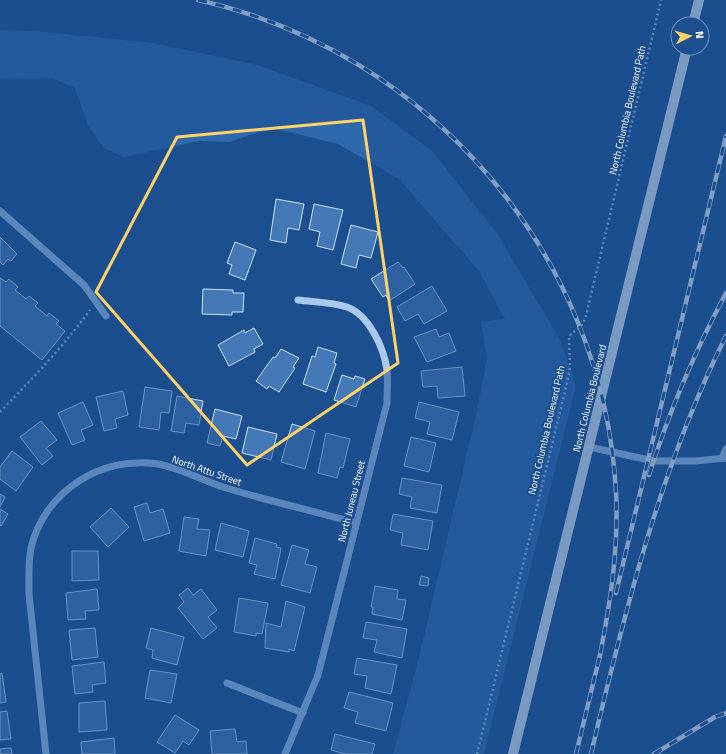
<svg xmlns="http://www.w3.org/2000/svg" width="726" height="754" font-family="'Titillium Web',sans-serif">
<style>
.green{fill:#2e69ad}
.building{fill:#4478b7;stroke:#cfe3fa}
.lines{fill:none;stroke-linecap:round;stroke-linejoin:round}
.path{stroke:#a9c9ee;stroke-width:2.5;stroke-dasharray:2 3;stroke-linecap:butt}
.minor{stroke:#a9c9ee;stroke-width:7}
.major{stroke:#f0f6ff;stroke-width:10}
.rail-casing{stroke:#fff;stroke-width:4.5}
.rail{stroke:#1b4f8f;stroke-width:3;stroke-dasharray:9;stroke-linecap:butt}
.marked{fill:none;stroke:#ffd166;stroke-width:3;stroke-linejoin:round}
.labels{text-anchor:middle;stroke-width:4;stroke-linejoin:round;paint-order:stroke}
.street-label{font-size:10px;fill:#fff;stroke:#1b4f8f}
</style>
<rect width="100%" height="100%" fill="#1b4f8f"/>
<polygon class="green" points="0,30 44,32 153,43 257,65 371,106 432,151 498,235 560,340 576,386 484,754 393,754 418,662 477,411 487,359 481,322 505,319 479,271 399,179 338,144 276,129 255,133 230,142 200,141 124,157 104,148 88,126 75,88 53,78 0,79"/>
<g class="building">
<polygon points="276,199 304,204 299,230 288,228 286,243 270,240"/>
<polygon points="314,204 343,210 333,250 317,246 320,232 309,229"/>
<polygon points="351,225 378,232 371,258 359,255 356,268 341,264"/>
<polygon points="0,237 17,254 11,261 8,259 3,265 0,262"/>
<polygon points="235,242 256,250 245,280 229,274 232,265 227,263"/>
<polygon points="398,262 403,268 404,267 415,284 389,301 386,295 383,297 371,279"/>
<polygon points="0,278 6,282 9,279 18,287 15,290 26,299 29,296 38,303 35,306 47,316 49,313 59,321 56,324 65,331 42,360 0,326"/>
<polygon points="432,286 447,311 424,324 418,314 405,321 397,307"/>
<polygon points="203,289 233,290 233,293 244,293 243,312 232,312 232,315 202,314"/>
<polygon points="254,328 263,344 254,349 255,352 229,366 218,345 244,330 245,333"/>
<polygon points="436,329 439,337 449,333 456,351 427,362 414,337"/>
<polygon points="318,347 337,353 334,363 336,364 326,392 303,384 312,356 315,357"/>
<polygon points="281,349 299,358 293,367 295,368 279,392 269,386 267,389 256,381 273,357 275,358"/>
<polygon points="462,367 465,396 438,398 437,386 423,387 421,371"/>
<polygon points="342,375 354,379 355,376 365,379 356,407 334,400"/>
<polygon points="145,387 172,391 169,413 161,412 159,430 139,427"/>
<polygon points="123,391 128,415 115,419 117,428 104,431 96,397"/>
<polygon points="177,396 203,401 199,425 186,423 184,433 171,431"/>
<polygon points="83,402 93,425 81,430 85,440 72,445 58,413"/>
<polygon points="419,402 459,412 452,440 427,434 430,422 415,418"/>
<polygon points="215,409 242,416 236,439 223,436 220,446 207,443"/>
<polygon points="41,421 57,440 46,448 53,456 42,465 20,437"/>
<polygon points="292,424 315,431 305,469 281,462"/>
<polygon points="248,427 277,434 271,460 242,453"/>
<polygon points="326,433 350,439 343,468 340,467 337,478 318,473"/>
<polygon points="411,437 436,443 429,472 404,466"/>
<polygon points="12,451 33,467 16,491 0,479 0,467"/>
<polygon points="402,478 442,485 437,513 410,508 412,497 399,494"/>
<polygon points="0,494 5,497 0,507"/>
<polygon points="147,503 150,513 163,509 170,533 144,541 134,507"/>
<polygon points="111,508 129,527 108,547 90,527"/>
<polygon points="0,509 8,514 1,526 0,525"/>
<polygon points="393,514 433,521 428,550 401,545 403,533 390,530"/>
<polygon points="184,517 199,519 197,529 210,530 206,556 179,551"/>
<polygon points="221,523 249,531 243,557 215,550"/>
<polygon points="255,538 277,544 276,547 281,548 275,579 254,574 257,565 249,563"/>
<polygon points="292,545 309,550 305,564 317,567 310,593 281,585"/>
<polygon points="72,551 98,551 99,580 72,581"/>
<polygon points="421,576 429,578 428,586 419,585"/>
<polygon points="375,586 398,590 397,599 406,600 402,620 372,614 373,607 371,607"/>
<polygon points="188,588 193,595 201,589 217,610 208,617 217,628 203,639 178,608 184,602 179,595"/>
<polygon points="97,589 99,610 85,611 86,619 68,620 66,593"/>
<polygon points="239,598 268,603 262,634 256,633 256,636 234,632"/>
<polygon points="286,601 305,607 294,651 289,649 289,652 265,648 266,623 281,627"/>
<polygon points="366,622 407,629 402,658 374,652 377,640 363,638"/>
<polygon points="95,628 98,657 72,660 69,630"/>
<polygon points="151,628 184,637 177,665 152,658 153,650 146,648"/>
<polygon points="357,658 397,665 391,694 365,688 367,676 354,674"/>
<polygon points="104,662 106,683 92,685 93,692 75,694 72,666"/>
<polygon points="150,670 177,674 171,703 145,698"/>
<polygon points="2,673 6,702 0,703 0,674"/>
<polygon points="349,692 393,703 386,731 355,723 358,712 344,708"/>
<polygon points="105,701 107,730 79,732 79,703"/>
<polygon points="7,711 11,739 0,740 0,712"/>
<polygon points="175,715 199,730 189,745 183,741 175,753 157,742"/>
<polygon points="235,729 237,742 246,741 247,754 212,754 210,731"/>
<polygon points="335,734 375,744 372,754 345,754 331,750"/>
<polygon points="114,738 115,754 82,754 81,742"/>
<polygon points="11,748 12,754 0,754 0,749"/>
</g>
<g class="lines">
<g class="path">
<path d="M0,412C32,379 63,347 90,310"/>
<polyline points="477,754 567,383 570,368 569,336 583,324 586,316 661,0"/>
</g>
<g class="minor">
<polyline points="0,211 84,285 106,316"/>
<polyline points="589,447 654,461 695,461 726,458"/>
<polyline points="722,458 726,449"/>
<polyline points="227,683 303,713"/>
<path d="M46,754L29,594C29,579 28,563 31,548C44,492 101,455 158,464C181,468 203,481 226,488C269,501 313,511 356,523"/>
<path d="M285,754L318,675L387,403C387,392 388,381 387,370C384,348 369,315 347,307C332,302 314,302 298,300"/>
</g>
<g class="major">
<polyline points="693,24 699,0"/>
<polyline points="513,754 687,48"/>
</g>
<defs>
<g id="rail">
<path d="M198,0C430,52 603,254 616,492C619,549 610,605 599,660"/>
<path d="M649,475C669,412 695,351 726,293"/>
<polyline points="616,593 726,136"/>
<polyline points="576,754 600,655"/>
<path d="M591,754C624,614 661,465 726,336"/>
<polyline points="654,754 715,717 726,713"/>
</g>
</defs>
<use href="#rail" class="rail-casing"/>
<use href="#rail" class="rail"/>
</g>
<path d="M0 0H726V754H0ZM363,120L398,363L247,465L96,292L177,137Z" fill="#1b4f8f" fill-opacity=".55" fill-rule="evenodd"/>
<path class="marked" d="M363,120L398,363L247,465L96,292L177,137Z"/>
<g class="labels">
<g class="street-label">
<text transform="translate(627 110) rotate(-77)" y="4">North Columbia Boulevard Path</text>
<text transform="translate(589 398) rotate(-76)" y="4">North Columbia Boulevard</text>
<text transform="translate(546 430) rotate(-77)" y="4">North Columbia Boulevard Path</text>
<text transform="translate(207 470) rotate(19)" y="4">North Attu Street</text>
<text transform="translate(351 501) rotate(-76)" y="4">North Juneau Street</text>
</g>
</g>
<g transform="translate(690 36) rotate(84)"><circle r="19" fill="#1b4f8f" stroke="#7695bc"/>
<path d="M0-3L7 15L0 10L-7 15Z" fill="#ffd166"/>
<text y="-6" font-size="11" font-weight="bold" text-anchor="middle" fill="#ffffff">N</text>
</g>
</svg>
